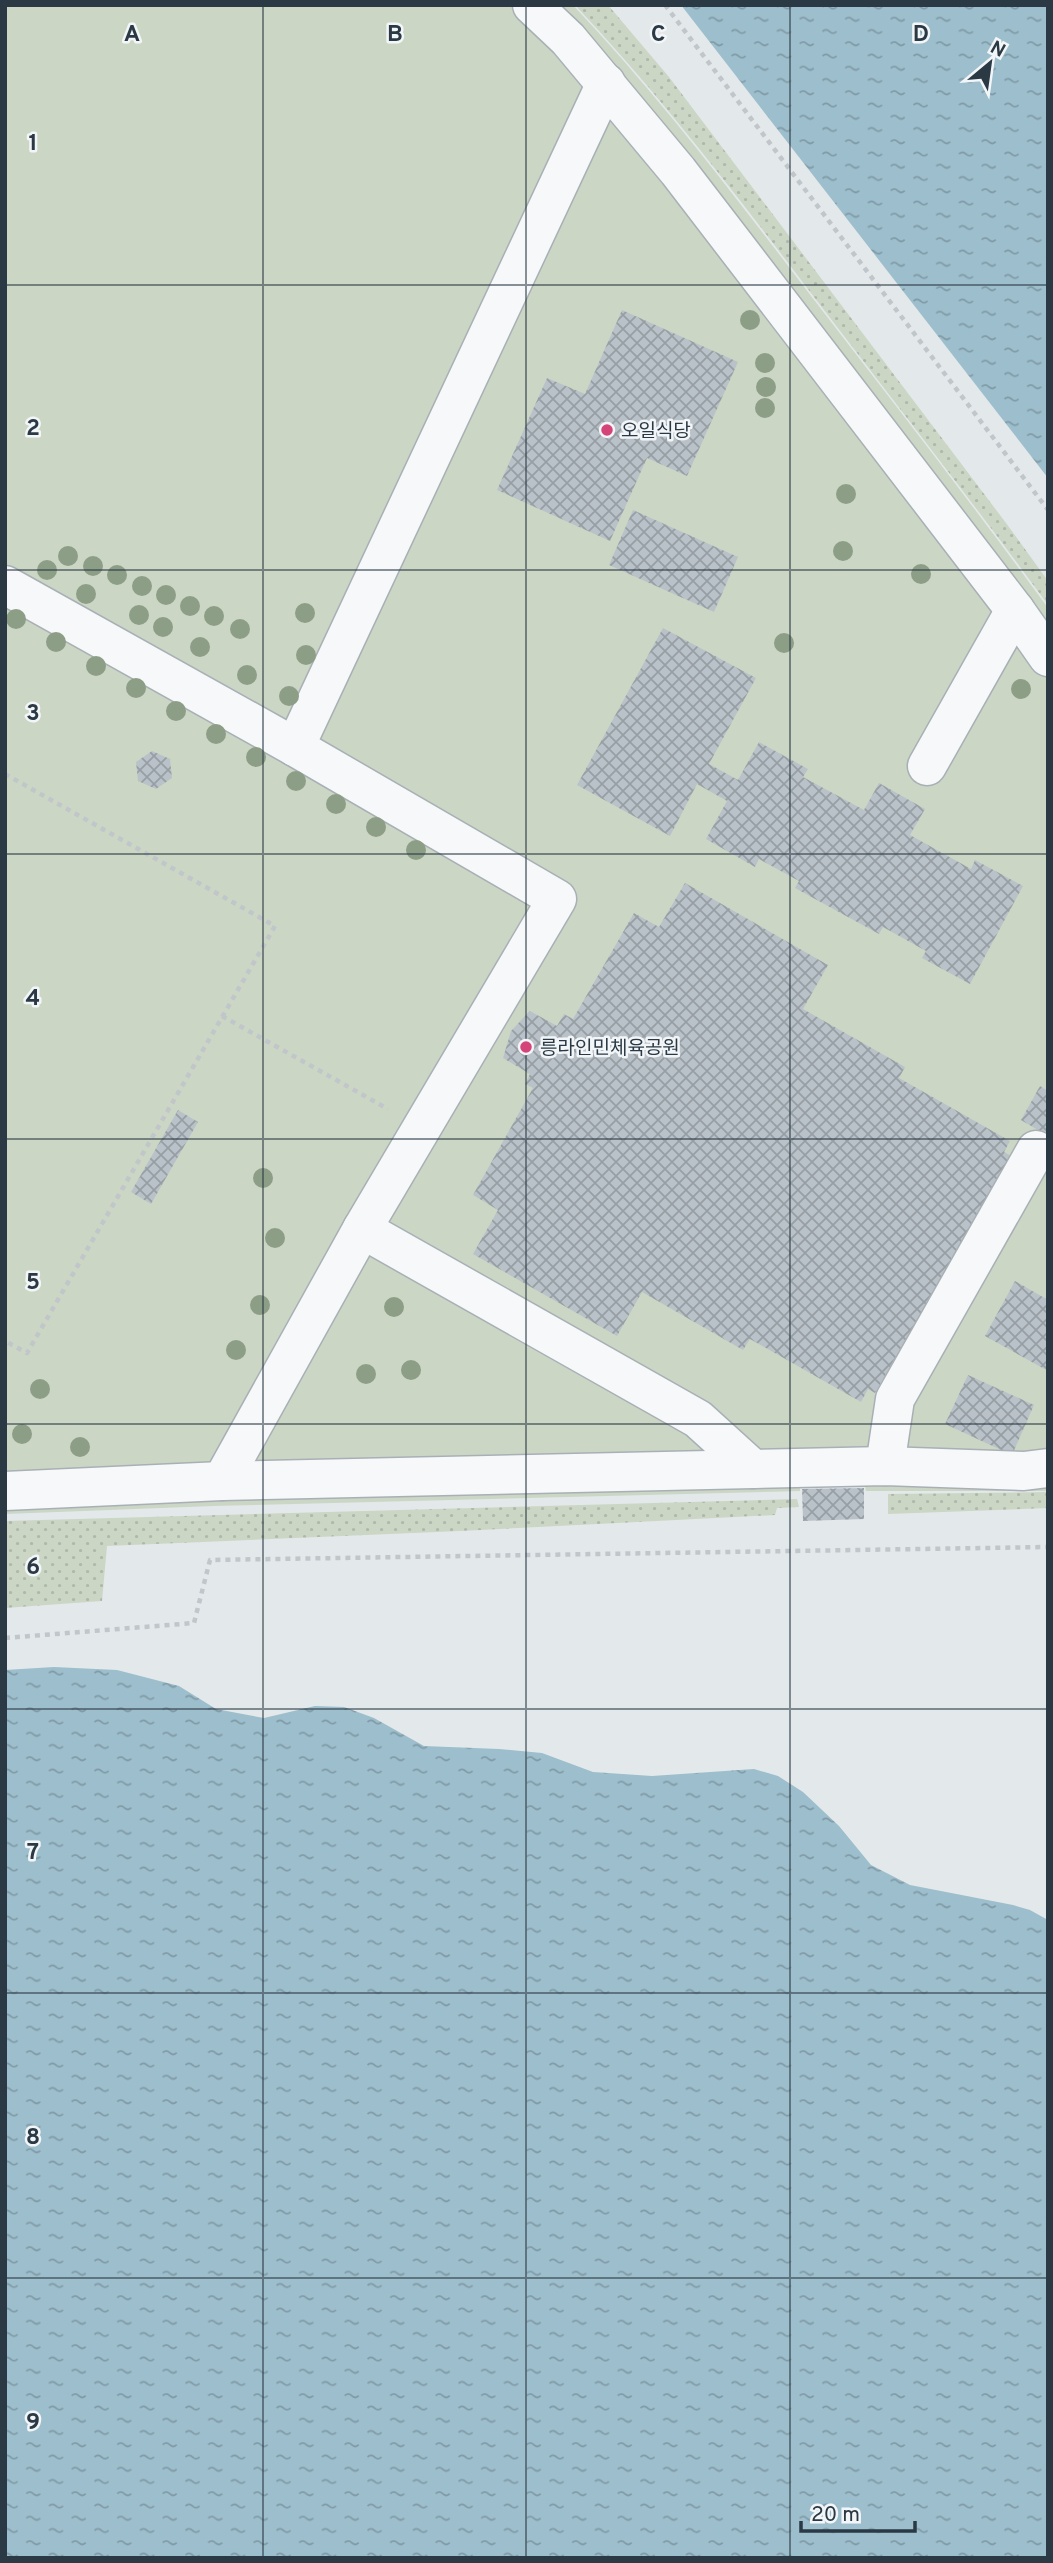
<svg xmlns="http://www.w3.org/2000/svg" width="1053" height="2563" font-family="Overpass,'Noto Sans KR',sans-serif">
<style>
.grass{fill:url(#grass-dots)}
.pitch{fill:#ccd6c4}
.water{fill:url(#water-ripples)}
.building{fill:url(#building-cross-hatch)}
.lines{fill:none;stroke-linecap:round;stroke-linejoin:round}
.minor-casing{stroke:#a8b0b6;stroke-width:41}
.path{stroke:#c1c6ca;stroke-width:4.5;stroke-dasharray:5 5;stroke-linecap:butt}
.minor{stroke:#f6f8f9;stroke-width:38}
.tree{fill:#8d9e87}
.grid{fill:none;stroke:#2a3944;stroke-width:2;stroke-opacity:0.55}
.poi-dot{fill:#d44479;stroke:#f3f6f8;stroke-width:2.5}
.labels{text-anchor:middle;stroke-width:5;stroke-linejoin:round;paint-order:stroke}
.poi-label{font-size:19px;fill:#2a3944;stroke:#f3f6f8;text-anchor:start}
.grid-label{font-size:23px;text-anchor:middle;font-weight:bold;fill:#2a3944;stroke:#f3f6f8;stroke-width:5;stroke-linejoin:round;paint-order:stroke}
</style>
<defs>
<pattern id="grass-dots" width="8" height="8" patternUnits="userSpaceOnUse" patternTransform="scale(1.75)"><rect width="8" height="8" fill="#ccd6c4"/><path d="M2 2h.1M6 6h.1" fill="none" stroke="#afb8aa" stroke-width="1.8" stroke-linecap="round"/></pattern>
<pattern id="water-ripples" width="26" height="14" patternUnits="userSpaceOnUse" patternTransform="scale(1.75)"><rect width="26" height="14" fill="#9dbecc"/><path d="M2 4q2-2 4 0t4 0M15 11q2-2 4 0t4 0" fill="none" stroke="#809ba7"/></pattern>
<pattern id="building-cross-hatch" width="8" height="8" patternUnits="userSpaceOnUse" patternTransform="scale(1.75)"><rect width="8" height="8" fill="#bac2c9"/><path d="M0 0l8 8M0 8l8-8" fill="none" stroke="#979fa5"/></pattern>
</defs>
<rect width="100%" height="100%" fill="#e3e8eb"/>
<g class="grass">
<path d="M575,5H608L669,77L1006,523L1048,581V605C972,501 892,399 814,297C738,197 661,96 575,5Z"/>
<polygon points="1048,1492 1048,1508 888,1514 888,1494"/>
<polygon points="797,1499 799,1507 777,1508 775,1515 460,1531 107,1546 102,1601 5,1608 5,1521"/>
</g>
<path class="pitch" d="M5,5H573C658,95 733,194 808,292C889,397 970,501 1048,608V1491H866L865,1486L800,1487V1491L213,1506L5,1514Z"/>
<g class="water">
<polygon points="681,5 1048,5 1048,478"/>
<polygon points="54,1667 117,1670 179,1686 216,1709 264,1718 315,1706 344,1707 374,1718 424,1746 499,1749 542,1753 593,1772 652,1776 754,1769 778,1776 803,1792 839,1826 871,1865 910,1885 1013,1905 1030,1910 1048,1920 1048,2558 5,2558 5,1670"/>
</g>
<g class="building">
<polygon points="622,310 738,362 687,476 647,458 610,541 497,490 547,378 585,394"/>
<polygon points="633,510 738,557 714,612 609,565"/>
<polygon points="663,628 756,678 709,764 738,780 759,742 808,769 803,777 864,810 879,783 925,809 910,835 971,869 975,860 1023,886 970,984 922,958 926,951 883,927 879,934 795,888 799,881 759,859 755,867 706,839 727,801 697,784 670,836 577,785"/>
<polygon points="152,751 170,759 172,778 156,789 138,781 136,762"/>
<polygon points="685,883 828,965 803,1009 905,1067 899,1078 1010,1141 1004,1152 1011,1156 875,1393 868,1389 861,1402 750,1339 743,1350 642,1292 617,1336 473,1254 498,1210 473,1195 533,1088 525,1084 530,1074 503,1058 511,1031 530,1011 557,1026 564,1014 573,1019 634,913 659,927"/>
<polygon points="1040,1086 1048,1091 1048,1136 1021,1120"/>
<polygon points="178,1110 198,1122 151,1204 131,1192"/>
<polygon points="1015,1281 1048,1300 1048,1371 985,1336"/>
<polygon points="968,1375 1034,1405 1012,1455 945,1424"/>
<polygon points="864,1488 864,1519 803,1521 802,1489"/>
</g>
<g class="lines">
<defs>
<g id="minor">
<polyline points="532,5 568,39 678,171 1015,610 1048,657"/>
<polyline points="5,585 295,747 557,899 362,1229 222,1481"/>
<polyline points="295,747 606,83"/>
<polyline points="927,766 1015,610"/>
<polyline points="362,1229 698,1419 753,1469"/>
<polyline points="885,1466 895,1399 1036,1150"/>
<polyline points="5,1491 222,1481 753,1469 885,1466 1024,1471 1048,1468"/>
</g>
</defs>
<use href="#minor" class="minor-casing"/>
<g class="path">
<polyline points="665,5 1048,510"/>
<polyline points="5,774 275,926 27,1353 5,1341"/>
<polyline points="222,1016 388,1109"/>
<polyline points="5,1638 194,1623 210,1560 1048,1547"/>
</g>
<use href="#minor" class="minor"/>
</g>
<g class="tree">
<circle cx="750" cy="320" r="10"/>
<circle cx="765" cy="363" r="10"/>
<circle cx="766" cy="387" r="10"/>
<circle cx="765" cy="408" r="10"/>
<circle cx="846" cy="494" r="10"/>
<circle cx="843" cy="551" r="10"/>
<circle cx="68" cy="556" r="10"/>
<circle cx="93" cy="566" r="10"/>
<circle cx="47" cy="570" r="10"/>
<circle cx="921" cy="574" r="10"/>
<circle cx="117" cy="575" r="10"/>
<circle cx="142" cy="586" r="10"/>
<circle cx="86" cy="594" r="10"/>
<circle cx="166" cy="595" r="10"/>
<circle cx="190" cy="606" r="10"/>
<circle cx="305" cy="613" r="10"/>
<circle cx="139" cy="615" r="10"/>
<circle cx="214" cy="616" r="10"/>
<circle cx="16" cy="619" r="10"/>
<circle cx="163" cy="627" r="10"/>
<circle cx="240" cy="629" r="10"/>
<circle cx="56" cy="642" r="10"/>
<circle cx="784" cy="643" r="10"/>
<circle cx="200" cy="647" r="10"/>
<circle cx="306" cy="655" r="10"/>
<circle cx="96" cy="666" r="10"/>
<circle cx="247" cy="675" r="10"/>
<circle cx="136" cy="688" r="10"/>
<circle cx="1021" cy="689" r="10"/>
<circle cx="289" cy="696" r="10"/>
<circle cx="176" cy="711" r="10"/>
<circle cx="216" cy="734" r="10"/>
<circle cx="256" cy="757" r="10"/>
<circle cx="296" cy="781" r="10"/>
<circle cx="336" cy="804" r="10"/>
<circle cx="376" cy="827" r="10"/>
<circle cx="416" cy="850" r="10"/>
<circle cx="263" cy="1178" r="10"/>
<circle cx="275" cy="1238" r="10"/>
<circle cx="260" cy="1305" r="10"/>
<circle cx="394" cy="1307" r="10"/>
<circle cx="236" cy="1350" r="10"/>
<circle cx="411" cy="1370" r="10"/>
<circle cx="366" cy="1374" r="10"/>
<circle cx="40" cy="1389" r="10"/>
<circle cx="22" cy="1434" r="10"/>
<circle cx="80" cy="1447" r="10"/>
</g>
<path class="grid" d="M263,5V2558M526,5V2558M790,5V2558M5,285H1048M5,570H1048M5,854H1048M5,1139H1048M5,1424H1048M5,1709H1048M5,1993H1048M5,2278H1048"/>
<g class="poi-dot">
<circle cx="607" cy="430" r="7"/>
<circle cx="526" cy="1047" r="7"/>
</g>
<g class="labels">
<g class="poi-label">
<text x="621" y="437">오일식당</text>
<text x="540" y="1054">릉라인민체육공원</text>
</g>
</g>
<g class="grid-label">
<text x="132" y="41">A</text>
<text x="395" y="41">B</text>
<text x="658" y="41">C</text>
<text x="921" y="41">D</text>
<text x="33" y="150">1</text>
<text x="33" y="435">2</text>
<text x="33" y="720">3</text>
<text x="33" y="1005">4</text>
<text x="33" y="1289">5</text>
<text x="33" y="1574">6</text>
<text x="33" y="1859">7</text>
<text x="33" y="2144">8</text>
<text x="33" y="2429">9</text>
</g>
<rect width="1053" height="2563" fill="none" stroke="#2a3944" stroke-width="14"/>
<g transform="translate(990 63) rotate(29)" stroke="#f3f6f8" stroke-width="5" paint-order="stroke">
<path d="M0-5L12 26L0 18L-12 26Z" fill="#2a3944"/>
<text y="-10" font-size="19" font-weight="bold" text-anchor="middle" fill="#2a3944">N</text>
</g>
<path d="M801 2521v10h114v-10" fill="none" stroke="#2a3944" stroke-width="3.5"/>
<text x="811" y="2521" font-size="21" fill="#2a3944" stroke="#f3f6f8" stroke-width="5" paint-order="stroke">20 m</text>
</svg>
